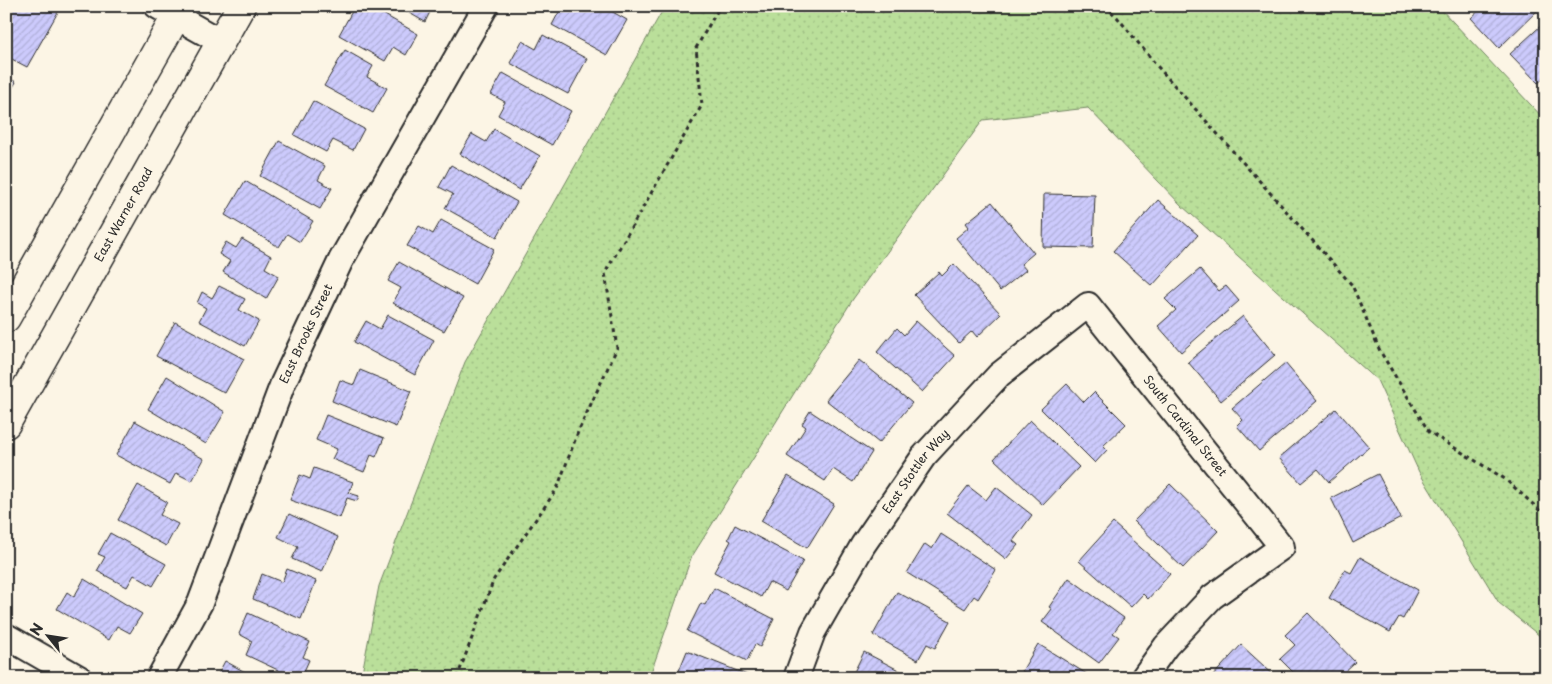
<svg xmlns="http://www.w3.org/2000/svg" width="1552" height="684" font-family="'Playpen Sans',sans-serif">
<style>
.grass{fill:url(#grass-dots);stroke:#728562}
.building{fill:url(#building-hatch);stroke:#2b2b2b}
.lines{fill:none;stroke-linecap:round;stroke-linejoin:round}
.minor-casing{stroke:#2b2b2b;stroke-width:28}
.secondary-casing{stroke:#2b2b2b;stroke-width:31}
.path{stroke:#2b2b2b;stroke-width:3;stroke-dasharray:4 4;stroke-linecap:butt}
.minor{stroke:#fcf5e5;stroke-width:24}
.secondary{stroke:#fcf5e5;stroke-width:28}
.labels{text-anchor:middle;stroke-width:4;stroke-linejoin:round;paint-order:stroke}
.street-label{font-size:12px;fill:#2b2b2b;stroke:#fcf5e5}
</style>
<defs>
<pattern id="grass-dots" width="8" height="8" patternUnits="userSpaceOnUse" patternTransform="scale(1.25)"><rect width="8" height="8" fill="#badf9a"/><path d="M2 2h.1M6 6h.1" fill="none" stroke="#a0c085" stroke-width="1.8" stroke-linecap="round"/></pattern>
<pattern id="building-hatch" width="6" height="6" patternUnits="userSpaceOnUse" patternTransform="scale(1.25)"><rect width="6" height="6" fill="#cccafc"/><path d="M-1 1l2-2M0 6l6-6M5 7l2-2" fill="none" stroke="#afaed8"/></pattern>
</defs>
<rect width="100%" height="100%" fill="#fcf5e5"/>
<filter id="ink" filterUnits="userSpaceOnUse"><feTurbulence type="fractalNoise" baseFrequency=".02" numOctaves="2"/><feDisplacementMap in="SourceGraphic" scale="10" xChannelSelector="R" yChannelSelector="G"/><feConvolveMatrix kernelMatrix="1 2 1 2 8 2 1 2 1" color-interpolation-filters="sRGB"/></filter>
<g filter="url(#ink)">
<polygon class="grass" points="665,6 1438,6 1546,121 1546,641 1499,603 1419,472 1377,380 1182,206 1088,108 983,120 853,299 691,558 649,678 361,678 379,586 465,362"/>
<g class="building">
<polygon points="6,6 49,6 58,12 27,67 6,56"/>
<polygon points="355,6 369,6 418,34 406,55 393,47 385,61 339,35"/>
<polygon points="397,6 433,6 425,22"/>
<polygon points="549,6 602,6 627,20 607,55 552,25 559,12"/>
<polygon points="1484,6 1542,6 1499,48 1471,18"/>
<polygon points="1546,21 1546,76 1538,83 1510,54"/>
<polygon points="543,35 587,59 568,94 510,63 522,41 536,49"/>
<polygon points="345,50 373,66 367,77 387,88 373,113 324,86"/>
<polygon points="503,73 571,111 552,145 498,115 505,102 491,94"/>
<polygon points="6,76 16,82 6,99"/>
<polygon points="313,101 364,129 353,150 333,140 326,152 294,135"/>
<polygon points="494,129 540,156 519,190 460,154 472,134 486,142"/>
<polygon points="279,141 325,166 318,180 332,188 320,209 260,176"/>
<polygon points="451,165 517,202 497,237 445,208 453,194 439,187"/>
<polygon points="245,181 313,221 300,242 287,234 279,247 225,215"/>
<polygon points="1044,194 1095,195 1093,248 1043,247"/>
<polygon points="1158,200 1198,235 1152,286 1113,251"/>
<polygon points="992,202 1034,253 1021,264 1026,270 1000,291 956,238 969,227 966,223"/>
<polygon points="441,220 494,249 475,284 407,246 419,226 433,234"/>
<polygon points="242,239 271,256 265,268 279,276 266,299 223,272 230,261 219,254 226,242 236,248"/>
<polygon points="399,262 463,298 444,331 393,303 401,288 388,281"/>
<polygon points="954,264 1001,314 977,337 972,331 959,343 914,295 939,272 942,276"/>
<polygon points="1200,269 1219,291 1226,286 1239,301 1181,352 1158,326 1176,310 1165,299"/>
<polygon points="219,286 245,299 239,310 259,321 245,346 199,321 206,308 197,303 202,292 212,298"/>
<polygon points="388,315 434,340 415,375 354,342 366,321 380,329"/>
<polygon points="1243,316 1275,355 1221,401 1188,362"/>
<polygon points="916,321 955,356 922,392 877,352 897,328 904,335"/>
<polygon points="175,322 244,359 225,393 156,356"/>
<polygon points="859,360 912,403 879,443 826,400"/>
<polygon points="1285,363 1317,401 1259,451 1237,426 1243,420 1232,408"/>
<polygon points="360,370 411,391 396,427 332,401 340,380 354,385"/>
<polygon points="167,376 225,412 206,444 148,409"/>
<polygon points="1067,384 1084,402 1094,392 1126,424 1103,446 1107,450 1095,463 1041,409"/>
<polygon points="1336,409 1369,447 1329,482 1318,469 1301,483 1279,458"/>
<polygon points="810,411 872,452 853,482 833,469 825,481 787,456 806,427 802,424"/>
<polygon points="326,415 384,438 376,457 371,455 364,472 332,459 337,449 316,440"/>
<polygon points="1030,420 1079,467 1043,505 994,459"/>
<polygon points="135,421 204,459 192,481 176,473 170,484 116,455"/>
<polygon points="314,468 353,482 349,493 359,496 357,501 347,498 340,518 290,500 300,475 310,479"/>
<polygon points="1378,474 1401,518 1353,543 1331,498"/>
<polygon points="788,476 834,504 807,548 761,521"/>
<polygon points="1170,484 1218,531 1183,568 1134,521"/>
<polygon points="138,485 167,502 160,515 178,524 166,546 118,520"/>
<polygon points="968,486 986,500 996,487 1032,515 1013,541 1018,545 1006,559 947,513"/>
<polygon points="289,514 338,537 322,572 292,559 298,547 278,537"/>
<polygon points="1113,523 1170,574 1148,599 1143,594 1131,607 1079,561"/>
<polygon points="735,525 803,561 786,591 769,582 761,597 714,572 731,541 728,539"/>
<polygon points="110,533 166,564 153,586 134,575 127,587 97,571 105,557 98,554"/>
<polygon points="941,534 996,570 978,599 974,596 965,609 907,573 925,544 932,549"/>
<polygon points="1360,557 1418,590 1403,619 1399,617 1390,632 1329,598 1345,570 1351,573"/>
<polygon points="287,569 316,581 301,619 253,599 262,574 282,582"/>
<polygon points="1069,578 1124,618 1113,633 1119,637 1099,663 1042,622 1052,609 1049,607"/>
<polygon points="84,579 142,614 130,633 117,626 109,640 57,609 67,592 74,597"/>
<polygon points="714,588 774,619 760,647 755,644 747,661 687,631 701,603 705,605"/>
<polygon points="897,592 950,621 935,648 927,644 918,660 873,635"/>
<polygon points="248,613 310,642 303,657 309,660 301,678 295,678 246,655 252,641 239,634"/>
<polygon points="1308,613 1355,662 1341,675 1344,678 1299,678 1280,659 1295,645 1285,635"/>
<polygon points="1038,644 1090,676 1089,678 1029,678 1030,676 1022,671"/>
<polygon points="1241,645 1277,678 1211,678"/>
<polygon points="687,651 750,676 749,678 676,678"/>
<polygon points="864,652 912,677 912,678 851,678"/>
<polygon points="225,661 256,678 216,678"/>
</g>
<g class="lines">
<defs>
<g id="minor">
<polyline points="157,6 221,42"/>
<polyline points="6,636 79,678"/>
<path id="s1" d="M159,678L200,603L283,383L341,260L486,6"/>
<path id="s2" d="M796,678L813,632L863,545L924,456L999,375L1088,305L1282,547L1212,597L1166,646L1143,678"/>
</g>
<g id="secondary">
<polyline points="6,318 182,6"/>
<path id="s3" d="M6,424L241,6"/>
</g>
</defs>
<use href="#minor" class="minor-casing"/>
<use href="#secondary" class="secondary-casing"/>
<g class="path">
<polyline points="1105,6 1117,17 1158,67 1352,285 1380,351 1429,432 1505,479 1546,516"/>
<polyline points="457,678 494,579 557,489 578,432 617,348 605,273 702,105 696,48 720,6"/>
</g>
<use href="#minor" class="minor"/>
<use href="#secondary" class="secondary"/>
</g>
</g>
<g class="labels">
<g class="street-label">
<text dy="4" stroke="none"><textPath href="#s3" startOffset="240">East Warner Road</textPath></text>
<text dy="4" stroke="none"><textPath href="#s1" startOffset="375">East Brooks Street</textPath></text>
<text dy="4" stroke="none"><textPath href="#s2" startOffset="636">South Cardinal Street</textPath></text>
<text dy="4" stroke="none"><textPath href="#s2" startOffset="240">East Stottler Way</textPath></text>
</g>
</g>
<rect width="1552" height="684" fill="none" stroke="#fcf5e5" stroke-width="25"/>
<rect x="12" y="12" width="1527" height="659" fill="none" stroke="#2b2b2b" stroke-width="2" filter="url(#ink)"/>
<g transform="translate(48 636) rotate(300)" stroke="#fcf5e5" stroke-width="4" paint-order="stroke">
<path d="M0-4L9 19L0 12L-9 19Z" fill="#2b2b2b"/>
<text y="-8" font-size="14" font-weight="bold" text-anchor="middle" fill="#2b2b2b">N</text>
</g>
</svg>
